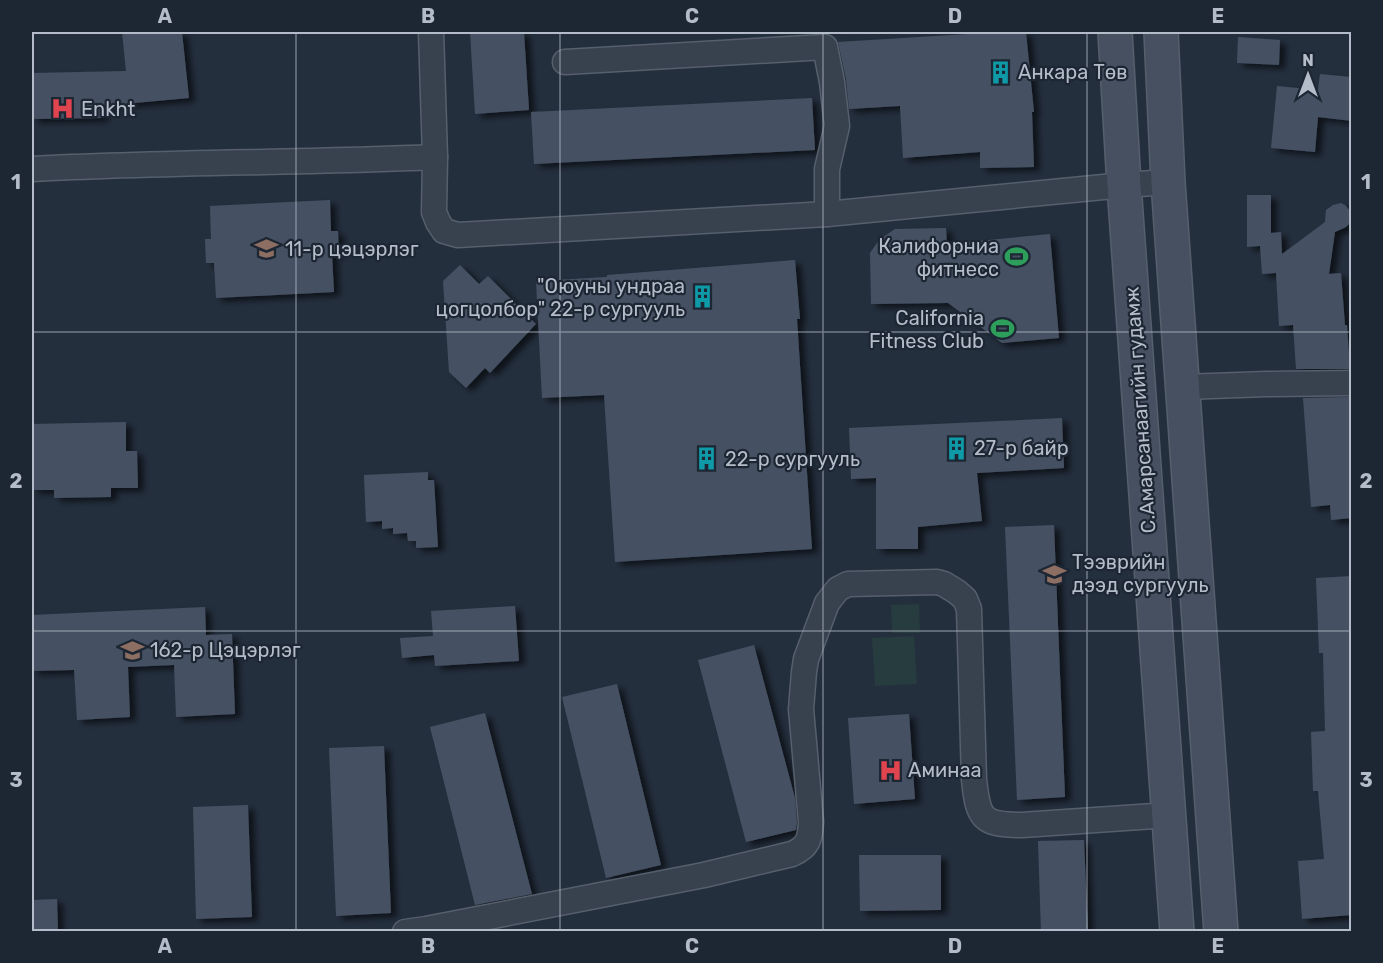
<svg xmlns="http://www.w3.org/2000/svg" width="1383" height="963" font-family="Rubik,sans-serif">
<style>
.green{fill:#263c3f}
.building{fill:#455162;filter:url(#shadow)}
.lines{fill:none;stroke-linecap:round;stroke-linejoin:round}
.minor-casing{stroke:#565f6c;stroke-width:27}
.secondary-casing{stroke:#565f6c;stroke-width:36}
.minor{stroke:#38414e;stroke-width:24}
.secondary{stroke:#465061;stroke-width:33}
.grid{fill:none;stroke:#b4bcc9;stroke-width:1.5;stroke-opacity:0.55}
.labels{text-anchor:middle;stroke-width:4.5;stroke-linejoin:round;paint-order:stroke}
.poi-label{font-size:20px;fill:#b4bcc9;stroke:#1d2633;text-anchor:start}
.street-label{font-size:20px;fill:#b4bcc9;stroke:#1d2633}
.neatline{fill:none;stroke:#b4bcc9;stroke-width:2}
.grid-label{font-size:20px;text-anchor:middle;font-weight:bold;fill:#b4bcc9}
</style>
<defs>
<filter id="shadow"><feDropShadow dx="6" dy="4" stdDeviation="3" flood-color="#0009"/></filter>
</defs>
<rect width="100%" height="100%" fill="#242f3e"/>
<g class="green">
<polygon points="919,604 920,633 892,633 891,605"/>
<polygon points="914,636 917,684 875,686 872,638"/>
</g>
<g class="building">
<polygon points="122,32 182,32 189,98 102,106 103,118 32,119 32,73 126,71"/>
<polygon points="470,32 524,32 529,110 475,114"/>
<polygon points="967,32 1026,32 1034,112 1032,112 1034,167 980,168 980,152 903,158 900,106 849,109 846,79 838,42 968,34"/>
<polygon points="1238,37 1280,40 1279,65 1237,63"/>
<polygon points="1320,74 1352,77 1352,121 1318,117 1315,152 1271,148 1277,86 1318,90"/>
<polygon points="812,98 815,150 534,164 531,112"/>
<polygon points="1247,195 1271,195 1271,233 1281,232 1282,254 1325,222 1326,210 1333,205 1341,203 1345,205 1351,212 1351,220 1349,224 1346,227 1335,232 1329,274 1341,273 1345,325 1347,325 1350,369 1296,369 1293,325 1279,326 1276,273 1262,274 1260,246 1247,247"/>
<polygon points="330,200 331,231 338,231 339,254 332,254 334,292 216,298 214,263 206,263 205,239 211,239 210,206"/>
<polygon points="946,228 947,244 1050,234 1059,338 1002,343 948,303 871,304 870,253 879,240 895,229"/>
<polygon points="795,260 800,319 797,319 812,549 615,562 604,395 542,398 536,281 607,277 607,275"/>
<polygon points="460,265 479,284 488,276 536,324 490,373 485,368 466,388 449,372 443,281"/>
<polygon points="1352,397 1352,460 1349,461 1352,518 1331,520 1330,505 1311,507 1303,398"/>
<polygon points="1062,418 1064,468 977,473 982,521 918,527 918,549 876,549 876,478 851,479 849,428"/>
<polygon points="126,422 126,451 137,451 138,488 111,488 111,497 54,498 54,490 32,490 32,424"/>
<polygon points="428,472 428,480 434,480 438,547 416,548 416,541 408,541 407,533 393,534 393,528 382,529 382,521 366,522 364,475"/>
<polygon points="1054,525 1065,797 1017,800 1005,527"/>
<polygon points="1352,576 1352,915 1302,919 1298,861 1324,859 1318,791 1313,791 1311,732 1325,731 1323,653 1319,653 1316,578"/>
<polygon points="515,606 519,661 435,666 434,655 402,658 400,638 433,636 431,611"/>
<polygon points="205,607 206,635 232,634 235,714 176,717 174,665 128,667 130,717 77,720 74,670 32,671 32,615"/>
<polygon points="754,645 795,798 797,822 796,830 746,842 698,660"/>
<polygon points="617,684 661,865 606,878 562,697"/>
<polygon points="485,713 532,894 475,905 430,727"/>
<polygon points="909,714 915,799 854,804 848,718"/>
<polygon points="384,746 391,913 336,916 329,748"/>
<polygon points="248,805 252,917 196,919 193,807"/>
<polygon points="1084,840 1088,932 1041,932 1038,841"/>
<polygon points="859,855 941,855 941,910 860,911"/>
<polygon points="57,899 58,932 32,932 32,900"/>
</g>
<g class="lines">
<defs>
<g id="minor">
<polyline points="431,32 435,157 434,212 438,222 444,231 458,235 827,214 1124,185 1168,182"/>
<polyline points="565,62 825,47 832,82 837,126 827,169 827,214"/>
<path d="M32,169C166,162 300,163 435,157"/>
<polyline points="1184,387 1266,384 1352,383"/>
<path d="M405,932L426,929L704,875L792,854C808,847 810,840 811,822L801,709L804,672L806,659L827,603L838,589L848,584L937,582L944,584L957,592L965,599L969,609L974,779C978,818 981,825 1022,825L1169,815"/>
</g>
<g id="secondary">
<polyline points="1115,32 1124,185 1177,932"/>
<polyline points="1161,32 1168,182 1221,932"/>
</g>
</defs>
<use href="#minor" class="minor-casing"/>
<use href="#secondary" class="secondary-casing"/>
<use href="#minor" class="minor"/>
<use href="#secondary" class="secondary"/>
</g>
<path class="grid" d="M296,32V932M560,32V932M823,32V932M1087,32V932M32,332H1352M32,631H1352"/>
<defs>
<symbol id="building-bare" viewBox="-9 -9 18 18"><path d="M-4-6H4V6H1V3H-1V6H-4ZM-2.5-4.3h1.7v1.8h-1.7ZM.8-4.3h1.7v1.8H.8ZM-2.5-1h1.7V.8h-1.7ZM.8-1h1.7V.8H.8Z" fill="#0f9aa8" stroke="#1d2633" stroke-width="2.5" paint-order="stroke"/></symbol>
<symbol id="hospital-bare" viewBox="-9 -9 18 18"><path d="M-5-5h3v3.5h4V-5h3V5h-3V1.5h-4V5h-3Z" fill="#e0444e" stroke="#1d2633" stroke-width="2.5" paint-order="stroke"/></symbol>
<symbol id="school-bare" viewBox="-9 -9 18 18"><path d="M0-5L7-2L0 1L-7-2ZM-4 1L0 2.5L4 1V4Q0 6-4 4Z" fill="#8d6e63" stroke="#1d2633" stroke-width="2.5" paint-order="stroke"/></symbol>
<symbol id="stadium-bare" viewBox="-9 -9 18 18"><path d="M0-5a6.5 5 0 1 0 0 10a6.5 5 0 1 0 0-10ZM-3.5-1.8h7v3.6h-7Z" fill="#2e9e5b" stroke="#1d2633" stroke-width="2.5" paint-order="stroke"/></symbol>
<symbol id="university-bare" viewBox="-9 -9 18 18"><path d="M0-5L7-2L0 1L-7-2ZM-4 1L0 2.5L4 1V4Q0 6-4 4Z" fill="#8d6e63" stroke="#1d2633" stroke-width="2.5" paint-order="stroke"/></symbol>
</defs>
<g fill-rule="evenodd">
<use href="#building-bare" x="984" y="56" width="33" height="33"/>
<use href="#hospital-bare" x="46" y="92" width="33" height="33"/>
<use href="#school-bare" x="250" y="232" width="33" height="33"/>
<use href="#stadium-bare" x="1000" y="240" width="33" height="33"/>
<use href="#building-bare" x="686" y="280" width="33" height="33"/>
<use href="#stadium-bare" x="986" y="312" width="33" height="33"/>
<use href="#building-bare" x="940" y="432" width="33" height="33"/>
<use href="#building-bare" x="690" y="442" width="33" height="33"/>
<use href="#university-bare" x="1038" y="558" width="33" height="33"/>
<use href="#school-bare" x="116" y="634" width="33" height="33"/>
<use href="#hospital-bare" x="874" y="754" width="33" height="33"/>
</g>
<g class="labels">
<g class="poi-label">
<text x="1018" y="79">Анкара Төв</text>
<text x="81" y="116">Enkht</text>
<text x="999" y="253" text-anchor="end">Калифорниа<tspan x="999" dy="23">фитнесс</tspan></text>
<text x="285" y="256">11-р цэцэрлэг</text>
<text x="685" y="293" text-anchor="end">"Оюуны ундраа<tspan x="685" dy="23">цогцолбор" 22-р сургууль</tspan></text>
<text x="984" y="325" text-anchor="end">California<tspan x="984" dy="23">Fitness Club</tspan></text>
<text x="974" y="455">27-р байр</text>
<text x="725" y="466">22-р сургууль</text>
<text x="1072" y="569">Тээврийн<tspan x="1072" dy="23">дээд сургууль</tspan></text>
<text x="150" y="657">162-р Цэцэрлэг</text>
<text x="908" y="777">Аминаа</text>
</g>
<g class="street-label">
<text transform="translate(1140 410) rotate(-94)" y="7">С.Амарсанаагийн гудамж</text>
</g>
</g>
<rect width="1383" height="963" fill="none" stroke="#1d2633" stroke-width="66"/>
<g transform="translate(1308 75)" stroke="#1d2633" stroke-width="4.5" paint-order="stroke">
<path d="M0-4.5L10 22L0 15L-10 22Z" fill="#b4bcc9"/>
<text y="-9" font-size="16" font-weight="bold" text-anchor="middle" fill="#b4bcc9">N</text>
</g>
<rect x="33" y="33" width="1317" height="897" class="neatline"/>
<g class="grid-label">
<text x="165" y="23">A</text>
<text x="428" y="23">B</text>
<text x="692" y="23">C</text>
<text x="955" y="23">D</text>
<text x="1218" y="23">E</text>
<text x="16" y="189">1</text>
<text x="1366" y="189">1</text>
<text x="16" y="488">2</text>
<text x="1366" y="488">2</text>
<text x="16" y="787">3</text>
<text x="1366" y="787">3</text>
<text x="165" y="953">A</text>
<text x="428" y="953">B</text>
<text x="692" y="953">C</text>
<text x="955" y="953">D</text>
<text x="1218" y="953">E</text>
</g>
</svg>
